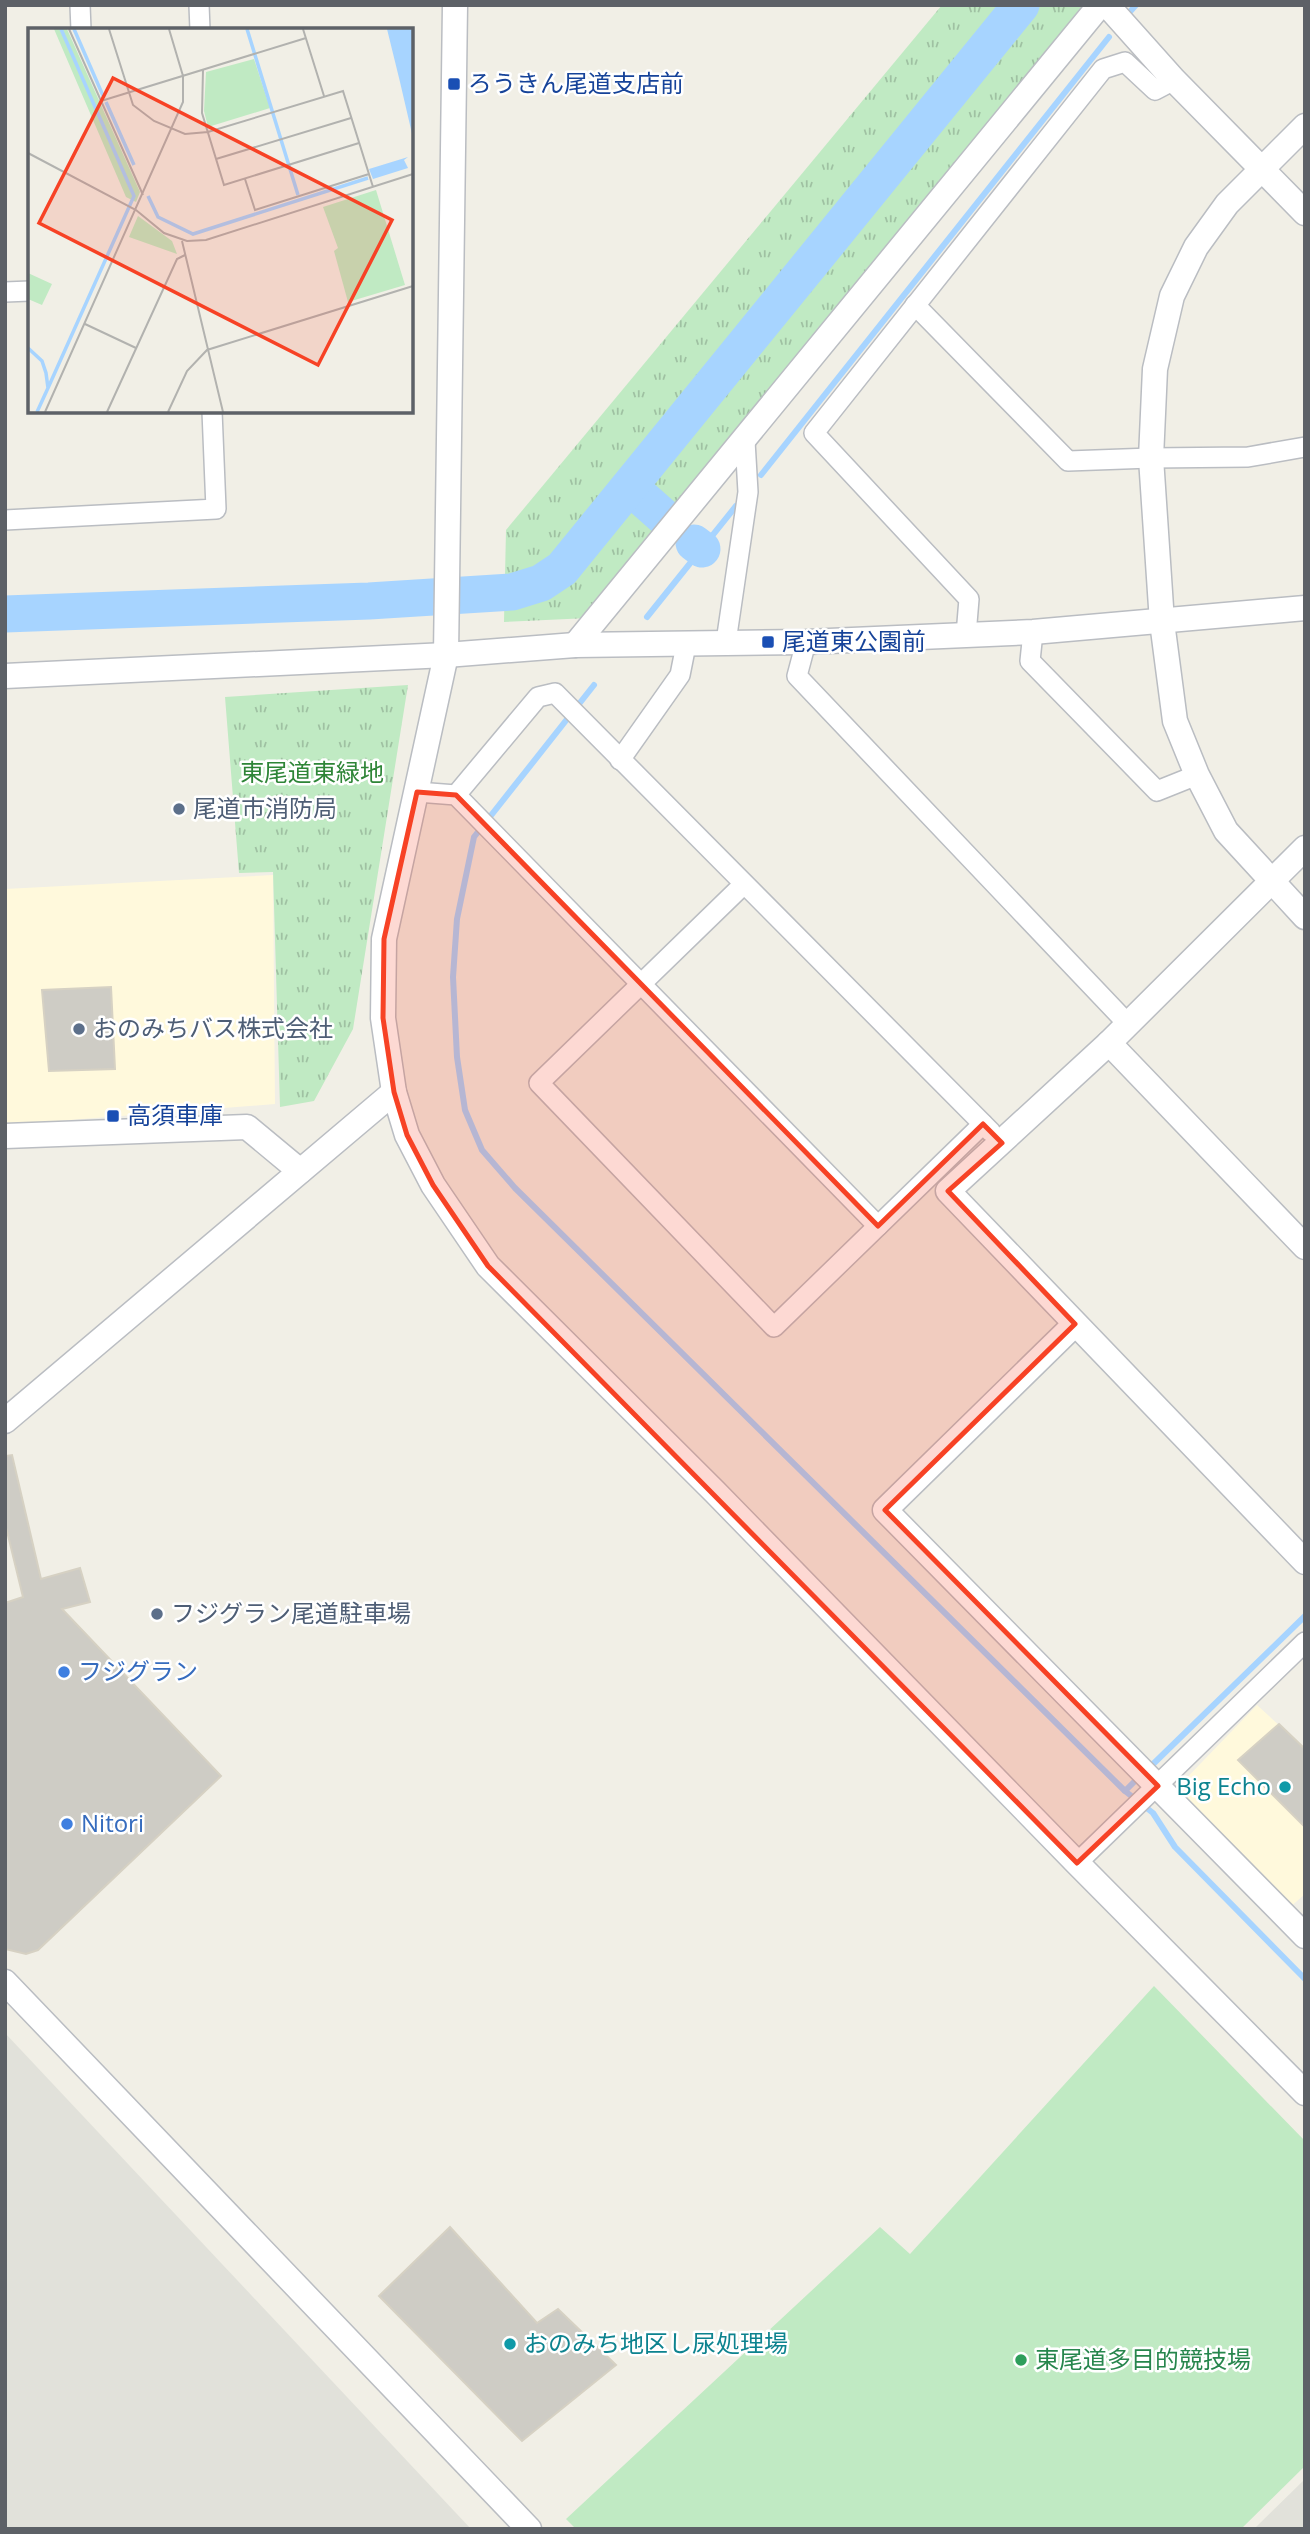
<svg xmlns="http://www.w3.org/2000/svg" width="1310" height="2534" font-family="'Open Sans','Noto Sans JP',sans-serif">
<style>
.commercial{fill:#fff9dc}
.industrial{fill:#e1e1da}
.park{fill:url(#park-tufts)}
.pitch{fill:#c0eac3}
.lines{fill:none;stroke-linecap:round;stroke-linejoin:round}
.stream{stroke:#a7d4ff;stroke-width:6}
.river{stroke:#a7d4ff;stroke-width:37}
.building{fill:#ceccc5;stroke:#d6d1c3;stroke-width:2}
.minor-casing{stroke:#babdc2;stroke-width:22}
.tertiary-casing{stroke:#babdc2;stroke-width:27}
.minor{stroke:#fff;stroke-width:19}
.tertiary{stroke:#fff;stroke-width:24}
.marked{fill:#f74225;fill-opacity:0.2;stroke:#f74225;stroke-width:5;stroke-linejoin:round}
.transit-dot{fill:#1a4fb4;stroke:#fff;stroke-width:2.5}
.service-dot{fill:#5c6f8a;stroke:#fff;stroke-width:2.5}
.shop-dot{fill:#3f7fe0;stroke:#fff;stroke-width:2.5}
.culture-dot{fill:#0f9aa8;stroke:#fff;stroke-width:2.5}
.leisure-dot{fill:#2e9e5b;stroke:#fff;stroke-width:2.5}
.labels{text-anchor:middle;stroke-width:5;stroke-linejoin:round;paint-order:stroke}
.transit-label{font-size:24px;fill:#164399;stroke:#fff;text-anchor:start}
.park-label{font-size:24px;fill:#2e8537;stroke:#fff}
.service-label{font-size:24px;fill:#4e5e75;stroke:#fff;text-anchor:start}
.shop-label{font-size:24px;fill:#366cbe;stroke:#fff;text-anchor:start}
.culture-label{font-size:24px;fill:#0d838f;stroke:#fff;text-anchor:end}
.leisure-label{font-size:24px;fill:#27864d;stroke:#fff;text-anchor:start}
.inset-river{fill:none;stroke:#a7d4ff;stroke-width:3.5}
.inset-road{fill:none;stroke:#b2b2af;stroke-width:2}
.view{fill:#f74225;fill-opacity:0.15;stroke:#f74225;stroke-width:3.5}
.inset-edge{fill:none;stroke:#5d6167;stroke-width:3.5}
</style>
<defs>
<pattern id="park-tufts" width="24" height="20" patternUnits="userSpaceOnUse" patternTransform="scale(1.75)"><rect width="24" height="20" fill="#c0eac3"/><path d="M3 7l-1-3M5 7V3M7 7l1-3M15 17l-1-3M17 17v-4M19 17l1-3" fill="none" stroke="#9fc1a2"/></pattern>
</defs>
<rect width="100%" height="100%" fill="#f1efe6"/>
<g class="commercial">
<polygon points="273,875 275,1104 5,1125 5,889"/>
<polygon points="1257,1705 1305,1749 1298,1820 1305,1828 1305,1894 1288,1909 1175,1790"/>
</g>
<g class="industrial">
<polygon points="5,2033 471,2529 5,2529"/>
<polygon points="1305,2479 1305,2529 1254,2529"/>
</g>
<g class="park">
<polygon points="942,5 1083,5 589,618 504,622 506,530"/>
<polygon points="408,685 353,1029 314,1101 280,1107 273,872 239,873 225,697"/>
</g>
<polygon class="pitch" points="1154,1986 1305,2141 1305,2466 1241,2529 576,2529 566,2519 880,2227 910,2254"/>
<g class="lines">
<g class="stream">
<polyline points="1127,15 1136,5"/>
<polyline points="761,475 1109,37"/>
<polyline points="647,617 736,506"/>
<polyline points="594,685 474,837 457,919 453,977 457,1057 465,1110 482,1150 515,1188 1125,1791 1153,1813 1175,1847 1305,1979"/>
<polyline points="1148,1769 1305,1616"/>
<polyline points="1125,1791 1140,1776"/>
</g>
<g class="river">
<polyline points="630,487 666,519"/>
<polyline points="694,543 702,549"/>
<polyline points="5,614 369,601 512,592 541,583 562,569 1021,5"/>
</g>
</g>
<g class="building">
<polygon points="111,987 115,1069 49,1071 42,990"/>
<polygon points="12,1455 41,1579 80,1568 90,1602 62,1609 221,1776 38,1950 26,1954 5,1949 5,1603 23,1597 5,1523 5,1456"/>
<polygon points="1279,1724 1305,1749 1305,1827 1238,1760"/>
<polygon points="450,2227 537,2323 558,2309 616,2365 522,2441 379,2296"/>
</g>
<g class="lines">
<defs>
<g id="minor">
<polyline points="80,5 81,30"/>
<polyline points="199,5 200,30"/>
<polyline points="5,292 30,291"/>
<polyline points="915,305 1068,461 1151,458 1248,457 1305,447"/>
<polyline points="5,520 216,509 212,411"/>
<polyline points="1033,632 1030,661 1157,791 1197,775"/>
<polyline points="966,635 969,599 814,433 1103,69 1125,62 1155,90 1174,80"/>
<polyline points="726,642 748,492 745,441"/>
<polyline points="806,642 797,676 1127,1023"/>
<polyline points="620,760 680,675 686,645"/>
<polyline points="417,792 456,795 878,1226"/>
<polyline points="456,795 538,697 555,693 991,1132"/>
<polyline points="744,884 539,1083 774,1327 983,1124"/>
<polyline points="1077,1863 1305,1642"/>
</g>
<g id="tertiary">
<polyline points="455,5 446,655 384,939 383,1018 394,1092 407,1135 433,1185 488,1266 715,1492 1077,1863 1305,2093"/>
<polyline points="1107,5 1174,80 1305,213"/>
<polyline points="1305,126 1227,204 1196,247 1172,296 1155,369 1151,458 1162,622 1175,721 1197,775 1226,831 1305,917"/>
<polyline points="575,645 1100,5"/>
<polyline points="5,676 446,655 575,645 806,642 1033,632 1305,608"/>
<polyline points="1305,848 1109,1043 948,1191 1305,1562"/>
<polyline points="1109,1043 1305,1247"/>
<polyline points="5,1136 247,1127 300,1171"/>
<polyline points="1075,1324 885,1510 1305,1936"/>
<polyline points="5,1421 394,1092"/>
<polyline points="5,1982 529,2529"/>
</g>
</defs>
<use href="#minor" class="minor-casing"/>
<use href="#tertiary" class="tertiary-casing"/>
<use href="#minor" class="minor"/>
<use href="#tertiary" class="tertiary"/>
</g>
<path class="marked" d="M417,792L456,795L878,1226L983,1124L1002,1143L948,1191L1075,1324L885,1510L1158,1786L1077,1863L488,1266L433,1185L407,1135L394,1092L383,1018L384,939Z"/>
<g class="transit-dot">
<rect x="447" y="77" width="14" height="14" rx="3.5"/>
<rect x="761" y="635" width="14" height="14" rx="3.5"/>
<rect x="106" y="1109" width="14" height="14" rx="3.5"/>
</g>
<g class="service-dot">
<circle cx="179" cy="809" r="7"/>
<circle cx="79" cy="1029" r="7"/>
<circle cx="157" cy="1614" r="7"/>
</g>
<g class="shop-dot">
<circle cx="64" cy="1672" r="7"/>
<circle cx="67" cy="1824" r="7"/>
</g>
<g class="culture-dot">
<circle cx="1285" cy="1787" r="7"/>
<circle cx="510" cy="2344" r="7"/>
</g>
<circle class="leisure-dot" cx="1021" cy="2360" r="7"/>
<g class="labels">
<g class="transit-label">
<text x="468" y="92">ろうきん尾道支店前</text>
<text x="782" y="650">尾道東公園前</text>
<text x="127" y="1124">高須車庫</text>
</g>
<g class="park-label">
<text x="312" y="781">東尾道東緑地</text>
</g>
<g class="service-label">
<text x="193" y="817">尾道市消防局</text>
<text x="93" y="1037">おのみちバス株式会社</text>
<text x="171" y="1622">フジグラン尾道駐車場</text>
</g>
<g class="shop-label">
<text x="78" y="1680">フジグラン</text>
<text x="81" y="1832">Nitori</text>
</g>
<g class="culture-label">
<text x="1271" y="1795">Big Echo</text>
<text x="524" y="2352" text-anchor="start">おのみち地区し尿処理場</text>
</g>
<g class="leisure-label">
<text x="1035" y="2368">東尾道多目的競技場</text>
</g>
</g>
<g transform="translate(28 28)">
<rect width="385" height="385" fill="#f1efe6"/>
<path d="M26,1H39L112,164L108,174L98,169ZM226,31L242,80L180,99L176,83L178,44ZM110,188L144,213L149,226L101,209ZM0,245L24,256L14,277L0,271Z" fill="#c0eac3"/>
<path d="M348,162L377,257L320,274L306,223L310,220L295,179Z" fill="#c0eac3"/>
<path d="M359,1H385V110L372,54ZM380,129L376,132L380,140L345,151L341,141Z" fill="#a7d4ff"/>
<path class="inset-river" d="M46,1L76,70M219,1L270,167M78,74L106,137M120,168L130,189L165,206L340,150M0,320L14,333L18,345L20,360L9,384M20,360L106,168L33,1"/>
<path class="inset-road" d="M41,1L115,167M81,1L105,77L126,93L157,106L180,104L315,63L345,159M275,1L296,68M175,42L174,85L196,157L331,115M73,73L278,10M0,125L108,182L136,205L159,213L178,212L385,146M188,131L323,90M217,151L227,182L341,146M154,213L195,384M57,296L108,320M17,384L155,74V48L141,1M79,384L149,231L157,227M140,384L159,343L179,322L385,258"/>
<path class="view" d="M85,50L364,192L290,337L11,195Z"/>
<rect width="385" height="385" class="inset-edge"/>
</g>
<rect width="1310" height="2534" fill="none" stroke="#5d6167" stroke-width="14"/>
</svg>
